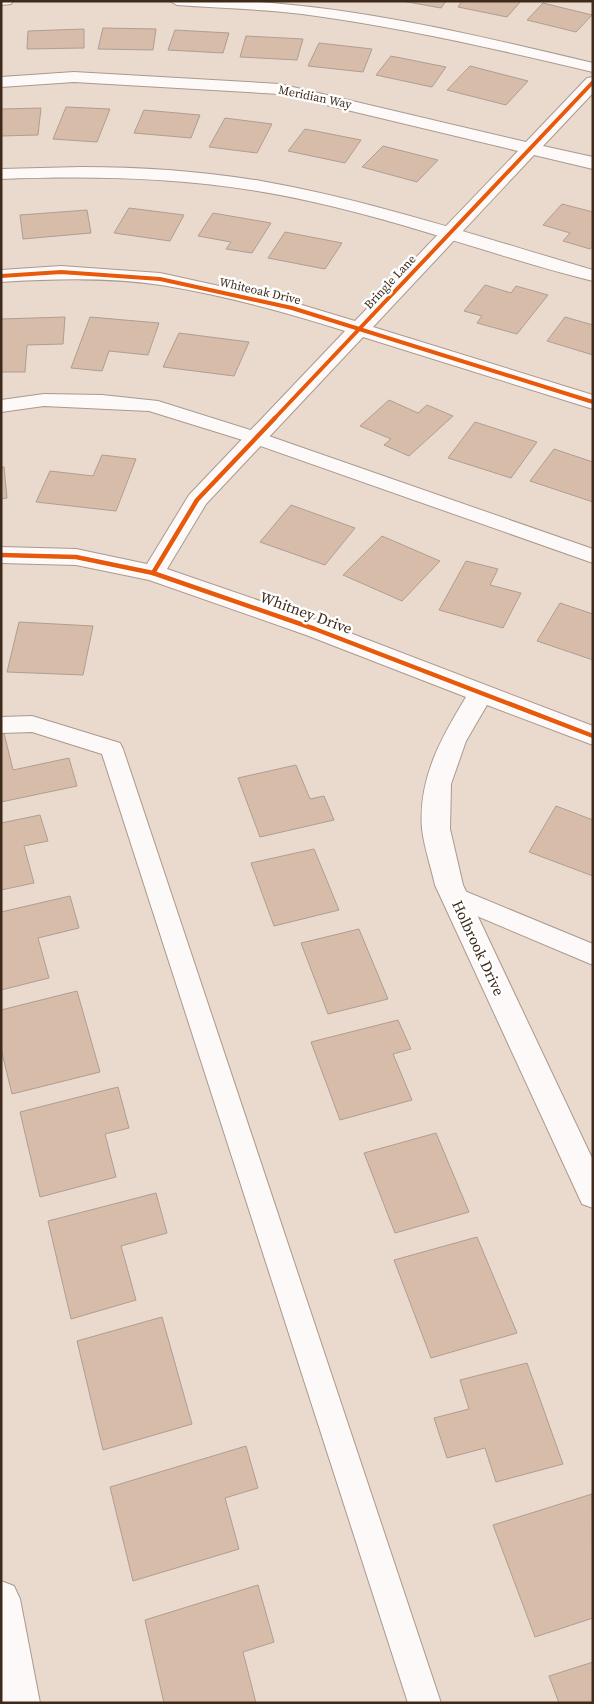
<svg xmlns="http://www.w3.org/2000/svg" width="594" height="1704" font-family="'Source Serif 4',serif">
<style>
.building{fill:#d6bca9;stroke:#af9e91}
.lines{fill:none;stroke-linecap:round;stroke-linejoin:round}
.lane-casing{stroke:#aa998d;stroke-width:2}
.street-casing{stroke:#aa998d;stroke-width:2}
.lane{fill:#fcf9f8;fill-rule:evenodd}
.street{fill:#fcf9f8;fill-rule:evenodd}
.cycleway-far1-casing{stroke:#fff;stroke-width:5.5}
.cycleway-casing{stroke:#fff;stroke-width:8}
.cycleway-far1{stroke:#e8590c;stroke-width:4}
.cycleway{stroke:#e8590c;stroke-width:4.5}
.labels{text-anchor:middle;stroke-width:5;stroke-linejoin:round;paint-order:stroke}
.far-street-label{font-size:12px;fill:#3e2a1b;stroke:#fff}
.street-label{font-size:15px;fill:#3e2a1b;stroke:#fff}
</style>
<rect width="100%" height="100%" fill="#ead9cd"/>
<g class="building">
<polygon points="402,1 446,1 441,8"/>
<polygon points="462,1 521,1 507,17 458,7"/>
<polygon points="543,3 592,15 576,32 527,20"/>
<polygon points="103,28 156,29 153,50 98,49"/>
<polygon points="84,29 84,48 27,49 28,31"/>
<polygon points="175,30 229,33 223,53 168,50"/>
<polygon points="246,36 303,39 297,60 240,57"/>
<polygon points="319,43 372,49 363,72 308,66"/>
<polygon points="391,56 446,67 432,87 376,75"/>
<polygon points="470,66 528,81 506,105 447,90"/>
<polygon points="66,107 110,109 97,142 53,139"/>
<polygon points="41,108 38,135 1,136 1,109"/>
<polygon points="144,110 200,115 191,138 134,133"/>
<polygon points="225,118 272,124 257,153 209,147"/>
<polygon points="305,129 361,140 345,163 288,151"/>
<polygon points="383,146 438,160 417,182 362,167"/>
<polygon points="562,204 593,212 593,246 590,249 563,241 570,233 543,225"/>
<polygon points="129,208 184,215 170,241 114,233"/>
<polygon points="87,210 91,233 23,239 20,215"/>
<polygon points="213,213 271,223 252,253 226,249 231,242 198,236"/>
<polygon points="285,232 342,243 325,269 268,258"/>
<polygon points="485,285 511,293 516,286 548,295 517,334 477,323 482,316 464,311"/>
<polygon points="65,317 63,344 27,345 25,372 1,372 1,319"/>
<polygon points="90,317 159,323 148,355 109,351 102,371 71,368"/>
<polygon points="565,317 593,325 593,355 547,341"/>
<polygon points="179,333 249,342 234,376 163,367"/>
<polygon points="389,400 418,413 427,405 453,416 409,456 384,445 391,439 360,426"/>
<polygon points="475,422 537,442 511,478 448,458"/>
<polygon points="554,449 593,462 593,502 530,481"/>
<polygon points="102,455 136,459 116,511 36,502 50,471 93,476"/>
<polygon points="1,467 4,467 7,498 1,499"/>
<polygon points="291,505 355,528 325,565 260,542"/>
<polygon points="382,536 440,561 402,601 343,575"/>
<polygon points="466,561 498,569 490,585 521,593 503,628 439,610"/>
<polygon points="560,603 593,614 593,660 537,641"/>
<polygon points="19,622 93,626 83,675 7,672"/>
<polygon points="1,733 4,733 13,770 69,758 77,786 1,802"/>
<polygon points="296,765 310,799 324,796 334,820 260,837 238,778"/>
<polygon points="556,806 593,820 593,876 529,852"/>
<polygon points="40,815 48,841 24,846 34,883 1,890 1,823"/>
<polygon points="314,849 339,910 274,926 251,863"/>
<polygon points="70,896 79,928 38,938 49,978 1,990 1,912"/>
<polygon points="359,929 388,999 328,1014 301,943"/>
<polygon points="77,991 100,1072 12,1094 1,1049 1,1010"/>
<polygon points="398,1020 411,1049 393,1054 412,1100 340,1120 311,1042"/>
<polygon points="118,1087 129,1128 105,1134 116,1177 40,1197 20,1112"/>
<polygon points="436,1133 469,1212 395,1233 364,1153"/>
<polygon points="156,1193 167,1233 121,1246 136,1300 71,1319 48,1221"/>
<polygon points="477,1237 517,1333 431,1358 394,1260"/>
<polygon points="162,1317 192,1424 103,1450 77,1341"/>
<polygon points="527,1363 563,1464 496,1482 485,1448 447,1458 434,1418 469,1409 460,1380"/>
<polygon points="246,1446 258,1488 225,1498 239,1549 133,1581 110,1487"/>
<polygon points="592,1494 593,1618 535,1637 493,1525"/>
<polygon points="258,1585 274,1642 243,1652 256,1703 164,1703 145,1620"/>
<polygon points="593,1662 593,1703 559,1703 549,1676"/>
</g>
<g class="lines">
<defs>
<g id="lane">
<polygon points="1,1 13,1 11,4 1,5"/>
<path d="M170,1C204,1 238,0 272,3C380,12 488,38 593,63V72C497,49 400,27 302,14C261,9 219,8 177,5Z"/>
<path d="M81,167C141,167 201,171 261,181C374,201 483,238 593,270V281C497,257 406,222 309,201C207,178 105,175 1,179V169Z"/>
<polygon points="44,394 102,395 158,401 263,434 593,549 593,563 249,442 149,411 44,406 1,412 1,400"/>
<polygon points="32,716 120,743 123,749 441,1703 408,1703 102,754 32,732 1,733 1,717"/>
<polygon points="455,887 593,944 593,965 446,903 443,896 446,889"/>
</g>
<g id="street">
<path d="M74,72L280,84L526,142L587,78L593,77V93L543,146L593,157V169L534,155L373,327L593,395V409L363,337L206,504L167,569L324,623L593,726V745L487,705L466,741L451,784L450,829L463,885L593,1160V1208L582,1204L435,885C431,867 424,847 422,829C418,779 441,738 466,697L306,635L149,580L76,565L1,563V547L76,549L147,564L189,495L345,331C285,312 223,295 161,285C108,277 54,279 1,282V270L61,266L160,273L292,302L355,321L518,151L280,94L74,82L1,87V77Z"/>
<polygon points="1,1581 14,1586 20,1599 40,1703 2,1703"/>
</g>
</defs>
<use href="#lane" class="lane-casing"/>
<use href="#street" class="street-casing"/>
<use href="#lane" class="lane"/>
<use href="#street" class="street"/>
<defs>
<g id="cycleway-far1">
<polyline points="1,276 61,272 160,279 292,308 593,402"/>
<polyline points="274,419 593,82"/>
</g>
<g id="cycleway">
<polyline points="1,555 76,557 153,573 315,629 593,736"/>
<polyline points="153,573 197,500 275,418"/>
</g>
</defs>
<use href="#cycleway-far1" class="cycleway-far1-casing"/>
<use href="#cycleway" class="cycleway-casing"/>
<use href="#cycleway-far1" class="cycleway-far1"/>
<use href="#cycleway" class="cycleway"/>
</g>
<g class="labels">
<g class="far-street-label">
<text transform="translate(315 97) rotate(12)" y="4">Meridian Way</text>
<text transform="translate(390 282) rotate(-47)" y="4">Bringle Lane</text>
<text transform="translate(260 291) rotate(13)" y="4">Whiteoak Drive</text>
</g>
<g class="street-label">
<text transform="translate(306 613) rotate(20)" y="5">Whitney Drive</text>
<text transform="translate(478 948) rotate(65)" y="5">Holbrook Drive</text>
</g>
</g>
<rect width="594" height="1704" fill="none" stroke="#3e2a1b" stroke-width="5"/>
</svg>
